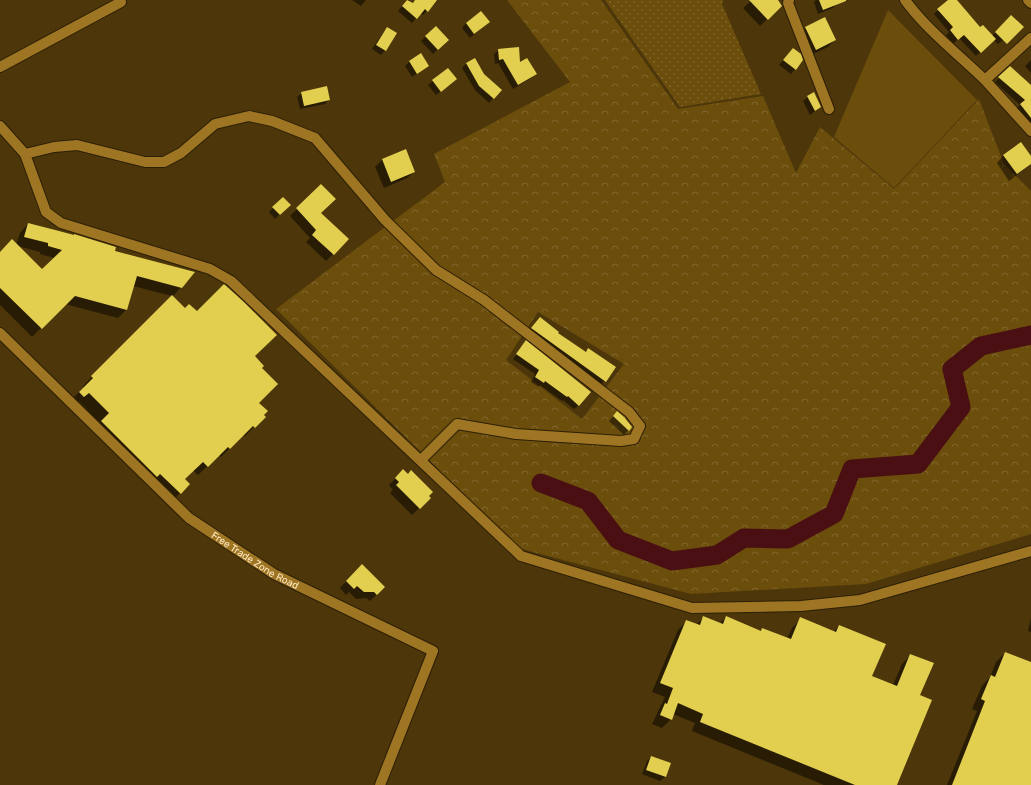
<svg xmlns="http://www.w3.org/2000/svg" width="1031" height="785" font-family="Rubik,sans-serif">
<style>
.green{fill:url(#green-dots)}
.forest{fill:url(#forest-crowns);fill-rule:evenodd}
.pitch{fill:#6b4d0c}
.shadow{fill:#0007;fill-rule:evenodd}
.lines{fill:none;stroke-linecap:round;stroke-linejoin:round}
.river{stroke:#490f13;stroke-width:19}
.building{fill:#e2cf50}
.minor-casing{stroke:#2c1f06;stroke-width:12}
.tertiary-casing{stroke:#2c1f06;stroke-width:12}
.minor{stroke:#9e7522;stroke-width:10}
.tertiary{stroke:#9e7522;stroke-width:10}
.labels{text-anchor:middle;stroke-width:4;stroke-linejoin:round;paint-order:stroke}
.street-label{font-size:10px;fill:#ffe9c3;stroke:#4c360a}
</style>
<defs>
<pattern id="green-dots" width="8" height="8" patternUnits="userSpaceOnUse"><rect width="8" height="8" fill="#6b4d0c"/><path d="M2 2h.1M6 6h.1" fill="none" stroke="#81672e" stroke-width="1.8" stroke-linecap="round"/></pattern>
<pattern id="forest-crowns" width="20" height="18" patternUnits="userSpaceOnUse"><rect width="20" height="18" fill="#6b4d0c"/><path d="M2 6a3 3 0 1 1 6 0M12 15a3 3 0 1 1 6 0" fill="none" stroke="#81672e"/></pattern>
</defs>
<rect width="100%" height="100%" fill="#4c360a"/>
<polygon class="green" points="605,0 723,0 722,4 761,94 680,107"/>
<path class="forest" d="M507,0H601L678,109L763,96L796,173L820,127L894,189L979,99L1004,164L1031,191V534L866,584L691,594L518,548L276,309L445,182L434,154L570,82ZM538,312L624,364L582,419L506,360Z"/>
<polygon class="pitch" points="888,10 977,100 894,188 834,137"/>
<g class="shadow">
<polygon points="352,0 366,0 361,6"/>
<polygon points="416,0 436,0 423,15 420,13 412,23 398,11 403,5 412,4"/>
<polygon points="752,0 777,0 781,6 760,26 743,8"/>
<polygon points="816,0 836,0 838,3 833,8 818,14 814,2"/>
<polygon points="949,0 956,0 980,28 992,36 1011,16 1004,39 998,44 994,40 976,56 959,38 953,44 946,35 949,32 934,14"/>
<polygon points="489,22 470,38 462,28 466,23"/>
<polygon points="387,28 385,50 381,55 372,49 383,33"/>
<polygon points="806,28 835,40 828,47 809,56 799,35"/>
<polygon points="426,36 443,44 433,54 421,41"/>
<polygon points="793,49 802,60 791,74 779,65"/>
<polygon points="499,50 519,64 535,74 531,78 513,89 498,63 495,64 494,54"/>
<polygon points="1031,60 1031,73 1025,66"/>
<polygon points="409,62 428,66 412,77 405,66"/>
<polygon points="467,63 484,75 500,90 489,103 475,90 462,68"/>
<polygon points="1010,68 1031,87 1031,122 1028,124 1016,109 1020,105 995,82"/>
<polygon points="448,69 451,84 436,95 428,85"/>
<polygon points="302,93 329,99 325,104 300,109 297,97"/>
<polygon points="813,93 820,107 810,115 803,101"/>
<polygon points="1021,143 1031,157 1031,164 1009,181 997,163 1003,156"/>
<polygon points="405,151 414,172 407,178 384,188 375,167 382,160"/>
<polygon points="321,185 320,213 348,239 326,261 306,242 310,238 290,216"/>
<polygon points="283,198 290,205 275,219 269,212"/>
<path d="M28,224L114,252L181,287L172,297L185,310L254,356L261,368L258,403L264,417L245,436L243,435L221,457L219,455L198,475L193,470L184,479L189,484L171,502L150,482L147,485L93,430L100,423L79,401L75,406L70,401L84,387L83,386L172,296L133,286L126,310L118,318L65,304L32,337L0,305V253L16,245L20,233ZM18,246L40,252V254L54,258L42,270Z"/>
<polygon points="540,318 557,333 585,352 589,349 615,367 600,386 527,333"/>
<polygon points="526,342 579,405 574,409 563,400 562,401 540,385 539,387 531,382 535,374 513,359"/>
<polygon points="617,412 631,427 624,435 609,421"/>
<polygon points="403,471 429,498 412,515 390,493 393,490 389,485"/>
<polygon points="362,565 384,587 370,601 366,598 356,599 349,592 346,595 340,588"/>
<polygon points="704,617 720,623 726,617 760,632 763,629 787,639 792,628 801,619 833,632 839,626 871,676 893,685 902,664 911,655 919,696 896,785 824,785 692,731 695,723 673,714 671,719 662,728 652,724 665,697 652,692 678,630 687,621 696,625"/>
<polygon points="1031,618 1031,632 1028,631"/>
<polygon points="1005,653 1031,663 1031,781 1029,785 947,785 977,711 972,709 982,686 990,677 996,662"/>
<polygon points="651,757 670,764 665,777 660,781 642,774 647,761"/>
</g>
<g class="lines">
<polyline class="river" points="541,483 588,501 618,540 672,561 717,555 744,538 788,539 834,514 852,469 918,464 961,407 952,369 981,346 1031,335"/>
</g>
<g class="building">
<polygon points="407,0 413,3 415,0 437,0 428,12 425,9 417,19 402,6"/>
<polygon points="749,0 778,0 782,6 768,20"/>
<polygon points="819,0 846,0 846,1 823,10"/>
<polygon points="948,0 957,0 980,27 983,25 996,39 981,53 964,35 958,40 950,30 953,27 937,9"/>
<polygon points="481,11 490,22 474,34 466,23"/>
<polygon points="1011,15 1024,27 1007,44 995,32"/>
<polygon points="825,17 836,40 816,50 805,27"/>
<polygon points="436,26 449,40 438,50 425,36"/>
<polygon points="387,27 397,33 386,51 376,45"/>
<polygon points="519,47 520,62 527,58 537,74 518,85 503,59 499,60 498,49"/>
<polygon points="793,48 801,54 803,60 796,70 783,60"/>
<polygon points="421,53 429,66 417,74 409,61"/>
<polygon points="475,58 484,74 502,90 494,99 479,86 466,63"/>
<polygon points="1010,66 1031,85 1031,118 1020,104 1025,100 998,77"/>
<polygon points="448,68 457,79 441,92 432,80"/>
<polygon points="327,86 330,100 304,106 301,92"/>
<polygon points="814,92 821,107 815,111 807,96"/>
<polygon points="1021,142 1031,156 1031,164 1017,174 1003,155"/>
<polygon points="406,149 415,172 391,182 382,159"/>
<polygon points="321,184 336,199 321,213 349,239 334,255 312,235 316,230 296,208"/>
<polygon points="283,197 291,205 280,215 272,207"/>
<polygon points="28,223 59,231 74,235 74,234 116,247 115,251 195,272 182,288 137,276 127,310 75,296 42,329 0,288 0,252 12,239 42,269 62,250 48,246 48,243 24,237"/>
<polygon points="224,284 244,302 277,335 255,356 264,366 262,368 278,384 259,403 268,411 264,415 266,417 255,428 253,426 230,449 228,447 208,467 203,462 185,479 190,484 181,494 160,474 157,477 101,421 109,413 89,393 84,397 79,392 93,378 91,376 172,295 185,308 189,304 197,311"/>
<polygon points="540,317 559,332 558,333 586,352 588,348 616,367 606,382 531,328"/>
<polygon points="526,340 591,392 579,406 568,396 567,397 545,381 544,383 535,377 539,370 516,354"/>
<polygon points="617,411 624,417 632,427 629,431 613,416"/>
<polygon points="403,469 408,474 411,470 433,492 429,496 431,498 420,509 396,485 399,482 395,478"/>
<polygon points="362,564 385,587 377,595 374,592 364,592 357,586 354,589 346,581"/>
<polygon points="703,616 723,624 726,616 761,631 762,628 791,639 800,617 836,632 839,625 886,644 872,676 897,686 910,654 934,663 920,695 932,700 897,785 855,785 700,722 703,714 678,703 672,720 660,715 665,703 667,704 673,688 660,683 686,620 700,625"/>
<polygon points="1005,652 1031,662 1031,785 952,785 985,701 981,699 991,675 995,677"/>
<polygon points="651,756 671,763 666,777 646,770"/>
</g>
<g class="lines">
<defs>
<g id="minor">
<polyline points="789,0 788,3 829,109"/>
<path d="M905,0C927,30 958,54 985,80L1031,38"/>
<polyline points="1028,0 1031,3"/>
<polyline points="0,67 121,2"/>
<polyline points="985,80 1031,131"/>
<polyline points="0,126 25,154 46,212 61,223 210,269 231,281 521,556 692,608 801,606 860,600 1031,551"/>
<polyline points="25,154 54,147 77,145 145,162 164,162 181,153 215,124 249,116 272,121 315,138 385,220 436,270 484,300 629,412 640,426 634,439 621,441 516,434 457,424 421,460"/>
</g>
<g id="tertiary">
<path id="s1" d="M0,333L189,518L274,574L433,651L380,785"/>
</g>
</defs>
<use href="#minor" class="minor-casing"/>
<use href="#tertiary" class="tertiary-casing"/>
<use href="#minor" class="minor"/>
<use href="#tertiary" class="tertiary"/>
</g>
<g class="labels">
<g class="street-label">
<text dy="4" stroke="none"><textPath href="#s1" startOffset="343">Free Trade Zone Road</textPath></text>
</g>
</g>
</svg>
